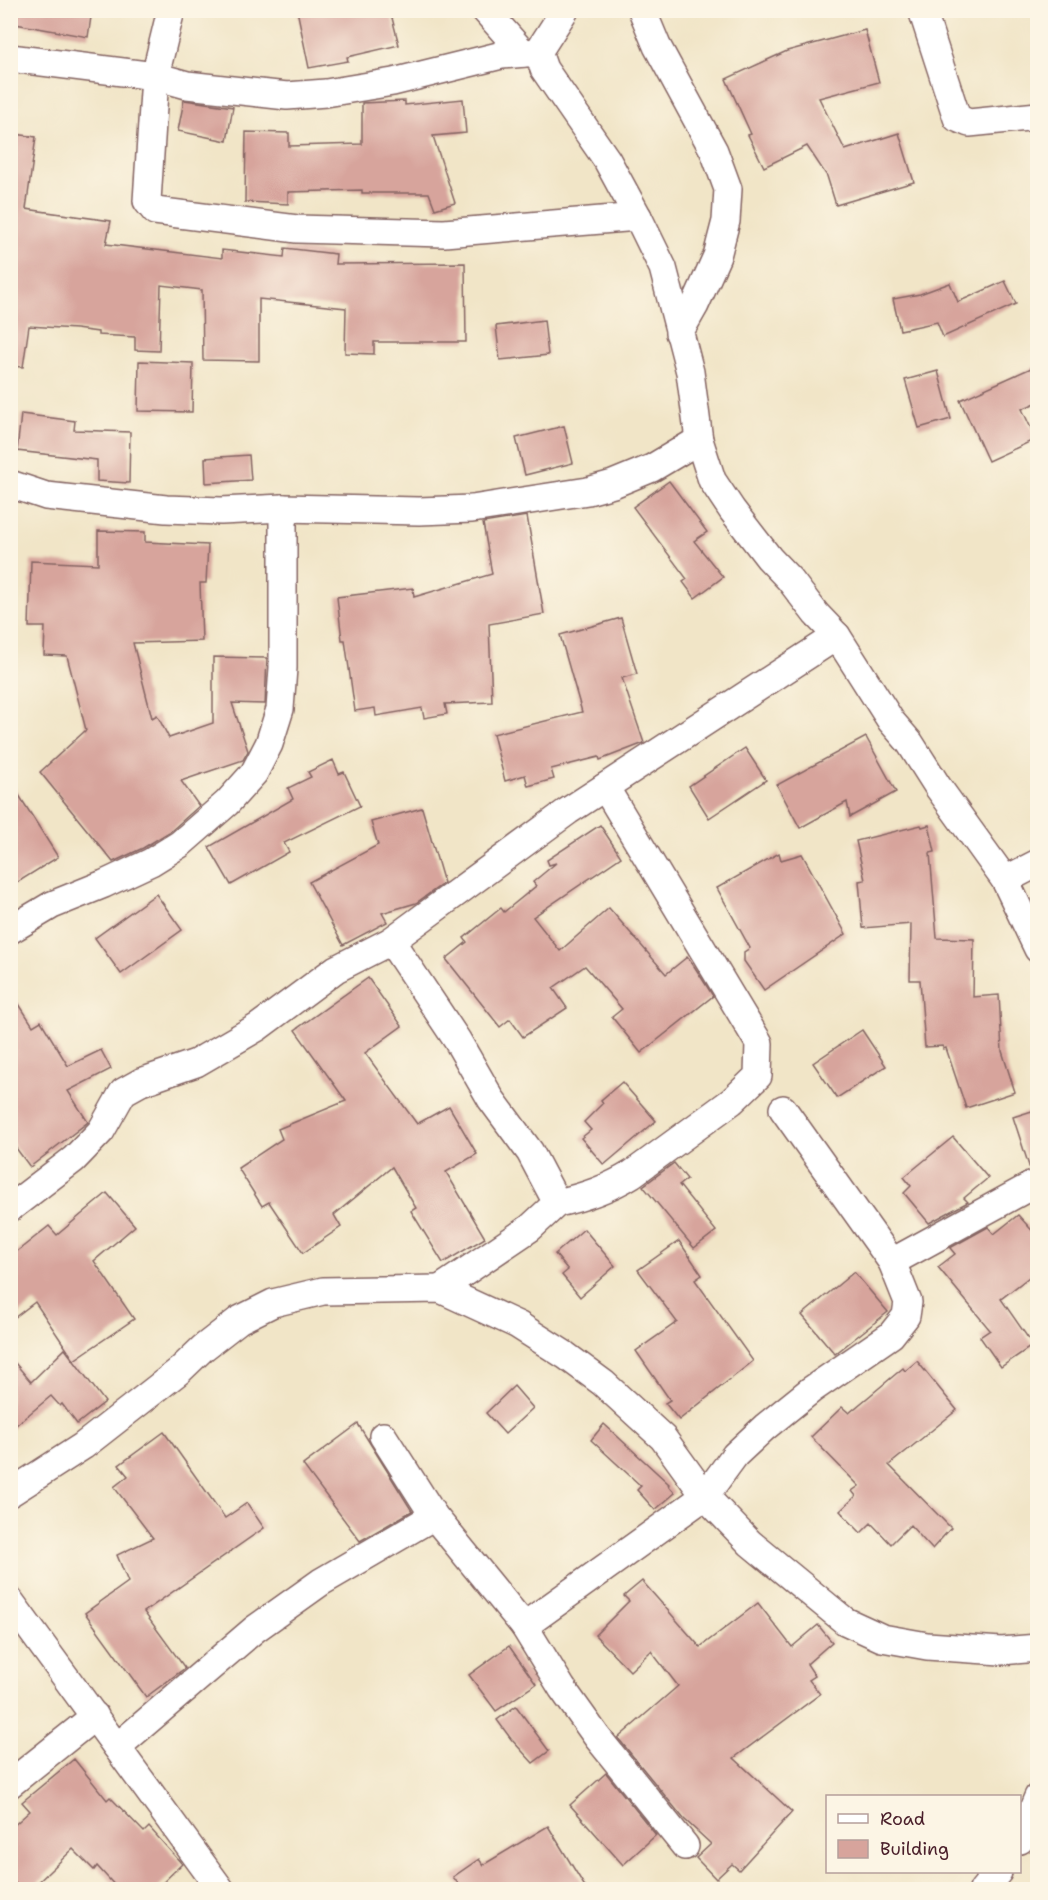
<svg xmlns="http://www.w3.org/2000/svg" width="1048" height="1900" font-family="'Shantell Sans',sans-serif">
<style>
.building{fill:#d7a49c}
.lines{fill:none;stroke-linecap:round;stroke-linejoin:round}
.minor-casing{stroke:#846462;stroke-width:30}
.minor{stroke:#fff;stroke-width:27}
</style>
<rect width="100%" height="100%" fill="#fcf5e5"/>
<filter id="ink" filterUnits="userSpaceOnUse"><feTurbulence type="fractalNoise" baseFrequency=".0167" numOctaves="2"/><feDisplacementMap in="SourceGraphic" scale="12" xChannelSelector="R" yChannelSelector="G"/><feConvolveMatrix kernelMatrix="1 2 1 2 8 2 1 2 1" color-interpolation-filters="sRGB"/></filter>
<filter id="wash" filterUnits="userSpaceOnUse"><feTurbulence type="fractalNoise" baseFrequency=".008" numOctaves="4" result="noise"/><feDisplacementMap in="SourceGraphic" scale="24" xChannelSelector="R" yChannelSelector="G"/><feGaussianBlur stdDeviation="1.35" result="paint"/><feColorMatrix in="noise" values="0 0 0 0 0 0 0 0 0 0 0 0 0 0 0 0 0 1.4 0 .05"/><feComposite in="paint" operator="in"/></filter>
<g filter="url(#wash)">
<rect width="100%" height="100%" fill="#f1e5c7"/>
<g id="blocks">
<g class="building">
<polygon points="10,10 92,10 88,37 10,23"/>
<polygon points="297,10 390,10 399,45 347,57 348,61 309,68"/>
<polygon points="865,30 879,82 819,98 845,150 899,133 914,182 836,205 827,176 807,146 764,167 748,135 751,134 726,79 787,51"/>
<polygon points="463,99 466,133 433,136 455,203 435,209 429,193 362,193 362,190 288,192 288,204 245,202 246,132 289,133 289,146 362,144 362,103 405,101 405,105"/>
<polygon points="184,100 233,107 227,141 178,131"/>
<polygon points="15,134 36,137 26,209 111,221 106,244 222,258 222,250 284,257 285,248 336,254 335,264 465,263 466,342 374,342 374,354 345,353 346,308 259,299 259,361 203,360 202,290 161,285 159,351 135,350 135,337 98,335 98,332 76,329 29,326 23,367 10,366 10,169"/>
<polygon points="1005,281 1016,304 943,337 937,322 900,330 893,299 920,294 950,283 958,302"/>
<polygon points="544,320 548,355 500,360 496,326"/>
<polygon points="139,361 193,363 192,412 138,411"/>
<polygon points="1038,365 1038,402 1022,409 1036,439 988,461 960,400"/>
<polygon points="938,371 951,419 919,428 905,380"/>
<polygon points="21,414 75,421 74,430 130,432 129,483 97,481 97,460 17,451"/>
<polygon points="564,426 573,463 525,475 516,438"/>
<polygon points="249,455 251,480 206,483 205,458"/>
<polygon points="669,481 707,532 694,541 723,577 695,598 683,582 687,579 633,507"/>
<polygon points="527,516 544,614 489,624 492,702 445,704 447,714 424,718 422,708 376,716 375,708 355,711 345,640 342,640 337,597 413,588 414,597 492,574 483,523"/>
<polygon points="98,531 145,532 145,542 208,545 206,583 200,583 202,641 133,643 152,718 157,715 169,738 213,723 213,657 267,658 265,704 232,703 248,751 243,760 181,781 199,806 171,831 143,848 113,862 40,772 86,730 67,656 44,655 45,627 29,627 31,561 98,564"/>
<polygon points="621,618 637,674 622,678 644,743 600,760 599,757 551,769 554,779 528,786 525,775 505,781 493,734 582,712 560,635"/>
<polygon points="866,737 896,792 850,817 847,802 800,828 777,785"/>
<polygon points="745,748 766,780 709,818 689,786"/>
<polygon points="333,760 339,774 344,772 360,806 284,843 289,852 231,885 209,847 293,799 288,788 311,777 308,772"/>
<polygon points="10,781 58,857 10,887"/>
<polygon points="422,808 444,883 416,903 382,913 387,922 343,945 309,882 378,845 371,822"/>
<polygon points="600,825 621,857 533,917 560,951 609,908 666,974 687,957 694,966 713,996 641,1053 612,1017 622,1009 585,966 553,988 567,1008 523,1037 510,1019 500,1027 446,959 467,942 464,938 501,908 504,912 536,886 533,882 556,863 549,865 547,860"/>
<polygon points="921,825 922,827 929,825 935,852 930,853 937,938 974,939 973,997 999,995 1002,1051 1015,1092 966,1108 946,1048 943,1049 943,1046 925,1047 920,980 910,980 911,924 863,928 859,881 865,880 856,841"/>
<polygon points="779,853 781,860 802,854 846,934 764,990 744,961 744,952 750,948 717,888"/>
<polygon points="156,894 182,930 121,974 95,938"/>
<polygon points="368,978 402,1026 365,1053 417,1124 449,1106 477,1154 446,1172 485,1238 443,1263 411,1211 416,1208 392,1167 334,1215 341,1227 303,1253 269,1202 262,1206 238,1168 282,1139 278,1129 346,1101 295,1030"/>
<polygon points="10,990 33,1026 41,1021 68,1066 101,1050 111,1069 68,1091 88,1122 30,1167 10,1140"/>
<polygon points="862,1030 886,1066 837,1098 813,1063"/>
<polygon points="622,1082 656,1121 604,1165 581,1138 591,1130 584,1122 603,1103 601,1100"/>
<polygon points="1038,1109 1038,1166 1030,1169 1013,1117"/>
<polygon points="953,1137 988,1178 964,1198 968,1202 929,1223 904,1193 911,1186 904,1177"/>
<polygon points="674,1163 687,1179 679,1185 716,1231 694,1248 643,1186"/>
<polygon points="107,1193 135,1226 94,1261 134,1319 74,1360 35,1302 10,1321 10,1257 49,1226 57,1235"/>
<polygon points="1018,1215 1038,1237 1038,1270 1001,1299 1033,1345 1001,1367 980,1337 990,1330 938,1267 955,1254 950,1248 988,1227 994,1234"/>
<polygon points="584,1229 615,1266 580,1297 562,1275 568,1270 555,1254"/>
<polygon points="679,1241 702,1275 695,1280 753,1361 679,1420 665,1403 670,1400 636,1351 677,1322 638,1270"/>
<polygon points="854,1272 888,1312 835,1354 802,1315"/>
<polygon points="65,1349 105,1402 77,1424 62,1404 60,1406 51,1396 10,1430 10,1357 31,1382"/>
<polygon points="917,1361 957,1410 889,1465 951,1528 932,1549 910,1525 891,1544 871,1523 861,1533 840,1511 856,1496 852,1491 859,1486 811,1437 842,1407 849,1413 903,1368 905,1371"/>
<polygon points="514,1386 533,1408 505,1434 486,1413"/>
<polygon points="358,1424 412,1511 360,1541 303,1465"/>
<polygon points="604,1424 669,1484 668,1485 675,1493 655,1510 637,1490 641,1486 591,1440"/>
<polygon points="164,1432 225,1518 247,1503 264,1528 144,1612 185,1668 146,1697 85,1613 128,1582 117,1555 153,1538 114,1487 128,1476 119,1465"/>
<polygon points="642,1581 700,1647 758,1603 792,1647 818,1625 832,1642 807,1664 815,1676 809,1680 820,1694 734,1758 792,1812 739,1870 732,1864 716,1879 696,1858 711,1844 684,1819 618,1738 678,1686 651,1651 630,1671 595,1635 629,1601 624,1596"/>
<polygon points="509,1646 536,1684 496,1711 469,1675"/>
<polygon points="516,1706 549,1751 533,1763 511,1739 497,1720"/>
<polygon points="74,1759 107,1800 110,1797 144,1832 149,1827 182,1864 155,1890 119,1890 97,1866 94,1870 73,1849 30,1890 22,1890 10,1878 10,1829 30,1811 22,1802"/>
<polygon points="606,1773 656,1835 623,1865 570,1805"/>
<polygon points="548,1826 587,1890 463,1890 453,1877 479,1859 483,1865"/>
</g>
</g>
</g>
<g filter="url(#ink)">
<use href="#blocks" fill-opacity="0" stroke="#846462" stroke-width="1.5"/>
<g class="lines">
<defs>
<g id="minor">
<polyline points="171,10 155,76 147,201 155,211 297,229 444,233 638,217"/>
<polyline points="485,10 523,53"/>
<polyline points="642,10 657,46 714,151 728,189 726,221 717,256 695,305 679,333"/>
<polyline points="922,10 957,118 969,123 1038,116"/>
<polyline points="538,52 544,69 607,160 638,217 663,268 690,372 699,440 712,480 732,510 769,558 790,580 816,614 837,636 891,721 910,743 938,787 1005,880 1038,949"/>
<polyline points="538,52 565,10"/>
<polyline points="10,58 155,76 187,85 287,96 326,93 393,82 502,55 538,52"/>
<polyline points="10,484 46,496 166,509 221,511 283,508 419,511 472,509 588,491 613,484 652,468 699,440"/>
<polyline points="1005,880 1038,863"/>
<polyline points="10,930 52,905 104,884 151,862 180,844 227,803 254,773 269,744 280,709 283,668 283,508"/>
<polyline points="391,941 457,1040 491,1099 530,1152 557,1203 530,1228 440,1289"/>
<path d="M557,1203C585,1197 608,1189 632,1174L732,1101L758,1076L759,1043L605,787"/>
<polyline points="10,1208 74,1159 101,1131 123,1092 141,1082 196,1063 258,1027 336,969 391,941 568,811 837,636"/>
<polyline points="892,1262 1038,1182"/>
<polyline points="383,1436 434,1516 524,1626 562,1688 597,1737 685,1846"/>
<polyline points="10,1493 83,1446 179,1371 203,1348 239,1320 273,1303 323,1291 440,1289 518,1325 565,1355 603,1383 663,1438 705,1496 750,1543 845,1621 882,1638 927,1646 1001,1651 1038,1648"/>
<polyline points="10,1601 221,1890"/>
<polyline points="524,1626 705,1496 735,1455 765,1427 811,1390 891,1335 906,1316 908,1302 892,1262 783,1109"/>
<polyline points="117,1747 255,1629 321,1582 434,1516"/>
<polyline points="10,1784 95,1716"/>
<polyline points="1020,1840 1038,1797"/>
<polyline points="983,1890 998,1872"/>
</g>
</defs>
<use href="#minor" class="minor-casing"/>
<use href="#minor" class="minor"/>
</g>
</g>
<rect width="1048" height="1900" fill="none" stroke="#fcf5e5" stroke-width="36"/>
<rect x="826" y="1795" width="195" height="78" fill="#fcf5e5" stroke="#b59f9b" stroke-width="1.5"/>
<rect x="838" y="1814" width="30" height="9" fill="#ffffff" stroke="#b59f9b" stroke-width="1.5"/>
<text x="880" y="1825" font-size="18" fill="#4a1f2b">Road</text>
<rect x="838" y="1840" width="30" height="18" fill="#d7a49c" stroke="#b59f9b" stroke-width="1.5"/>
<text x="880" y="1855" font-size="18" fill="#4a1f2b">Building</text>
</svg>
